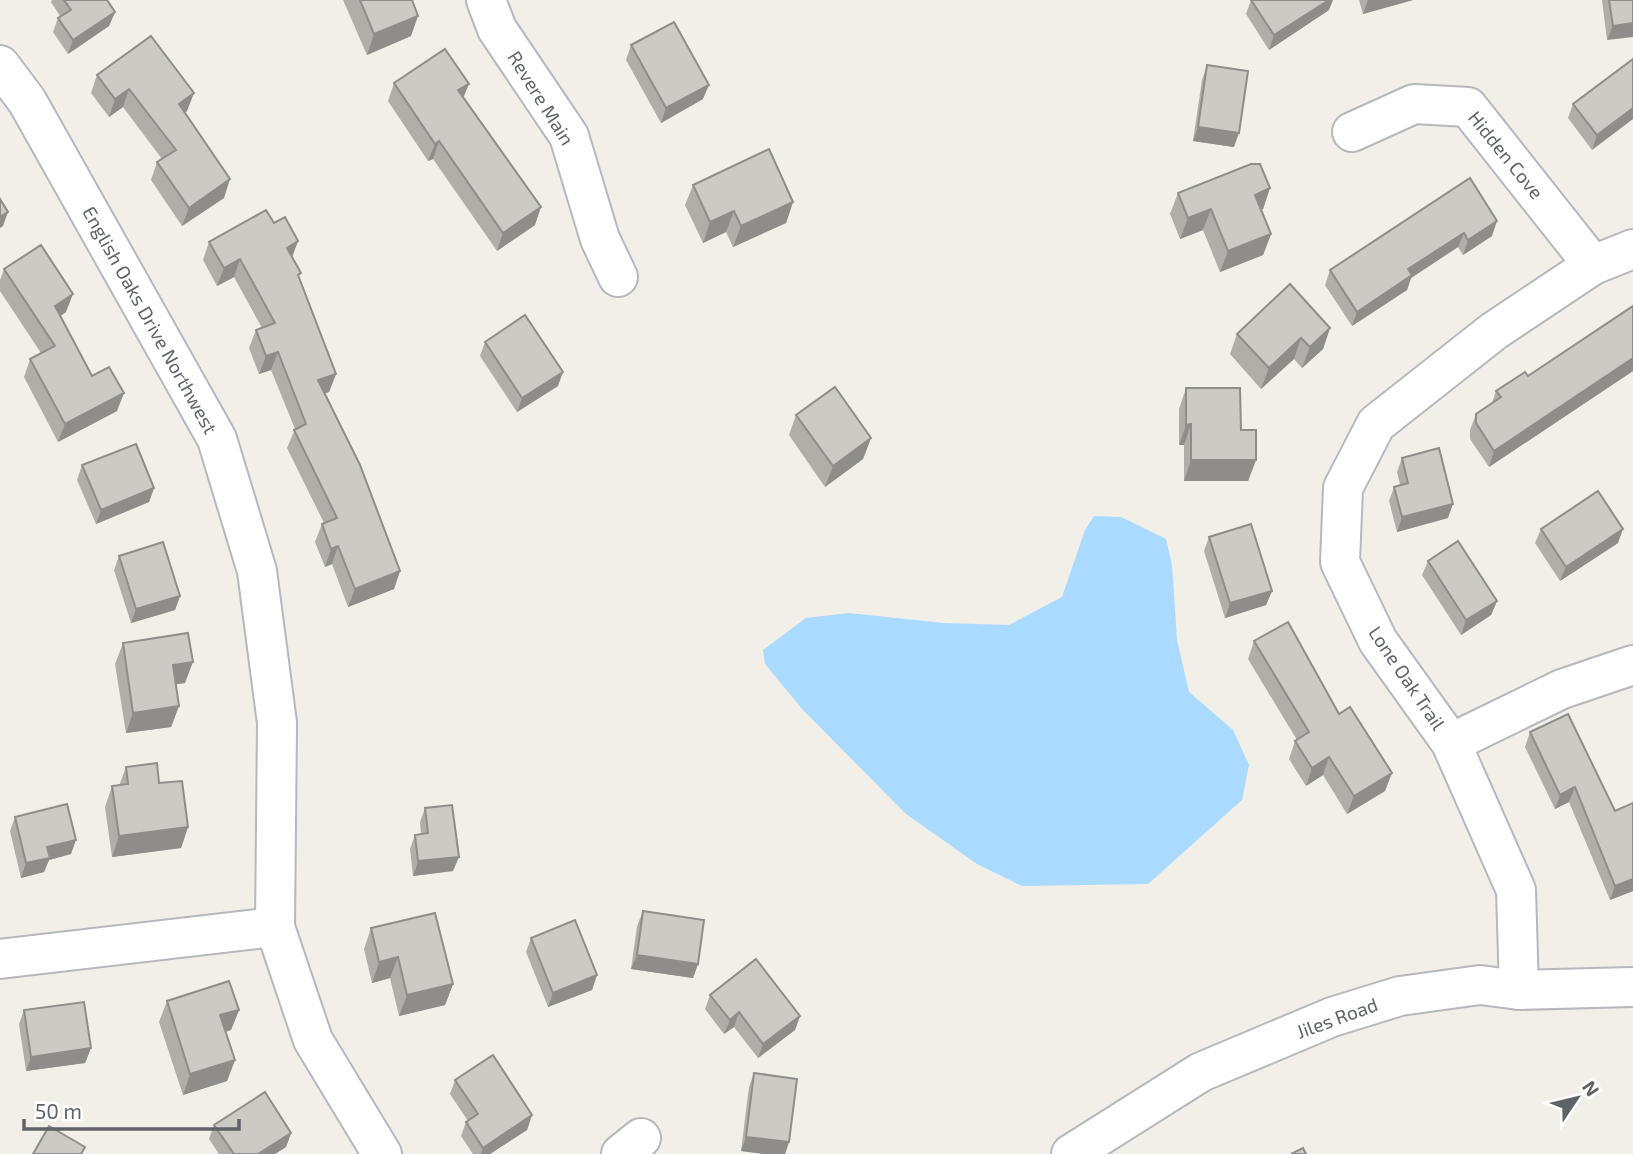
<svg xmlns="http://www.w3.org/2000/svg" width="1633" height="1154" font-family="'Exo 2',sans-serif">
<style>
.water{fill:#aadaff}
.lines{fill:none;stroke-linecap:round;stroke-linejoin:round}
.minor-casing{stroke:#b5b8bc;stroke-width:42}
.minor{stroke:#fff;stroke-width:38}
.wall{fill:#afaea9}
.shaded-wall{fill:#8f8d8a}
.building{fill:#cccac5;stroke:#8f8d8a;stroke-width:2}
.labels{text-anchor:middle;stroke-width:5;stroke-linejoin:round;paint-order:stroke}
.street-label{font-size:19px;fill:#5f6368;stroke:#fff}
</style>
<rect width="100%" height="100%" fill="#f1efe8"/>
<polygon class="water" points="1094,516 1121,517 1166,539 1172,565 1177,640 1189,692 1233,730 1249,765 1242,800 1148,884 1022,886 977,864 906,814 803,710 765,664 763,650 806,618 848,613 944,623 1009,625 1062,597 1085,530"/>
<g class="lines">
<defs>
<g id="minor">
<polyline points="486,0 497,29 569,136 600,239 618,277"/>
<polyline points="0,65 27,101 217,439 257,571 277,723 275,927 313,1040 382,1154"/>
<polyline points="1352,132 1414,104 1468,107 1593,265"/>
<polyline points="1451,743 1562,689 1633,665"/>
<polyline points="0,959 275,927"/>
<polyline points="1519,990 1516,890 1451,743 1378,641 1340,562 1343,488 1376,424 1494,331 1593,265 1633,249"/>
<polyline points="621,1154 641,1138"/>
<polyline points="1071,1154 1201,1072 1332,1017 1400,996 1480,985 1519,990 1633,987"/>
</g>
</defs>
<use href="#minor" class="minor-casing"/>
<use href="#minor" class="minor"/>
</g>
<g class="wall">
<polygon points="52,0 107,0 115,12 109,26 68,54 53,32 58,18 60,16 51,2"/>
<polygon points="343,0 412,0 411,36 367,55"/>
<polygon points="1251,0 1329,10 1269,50 1246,14"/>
<polygon points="1359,0 1413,0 1363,14"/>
<polygon points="1602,0 1633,0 1607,40"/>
<polygon points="631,45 703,99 661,123 626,60"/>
<polygon points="1633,59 1592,150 1568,118 1573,104"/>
<polygon points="1207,65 1234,147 1193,141 1202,80"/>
<polygon points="97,75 187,111 185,113 224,198 182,226 151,180 157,162 162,159 123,107 109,117 91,93"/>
<polygon points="394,83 463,98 535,225 497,251 433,159 428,161 388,101"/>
<polygon points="1470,178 1492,236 1463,255 1458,247 1411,278 1407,290 1352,326 1325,285 1330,270"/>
<polygon points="693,185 793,202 786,223 733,247 726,232 703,243 685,205"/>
<polygon points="1270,188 1263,209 1261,210 1271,234 1263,255 1220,272 1203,230 1180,239 1170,214 1178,193"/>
<polygon points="274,223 298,241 292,258 336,374 329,392 325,393 400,571 394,589 348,607 332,564 325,567 315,542 322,524 324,523 287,448 295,429 271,370 259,374 249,348 256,330 262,328 234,277 217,286 203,260 209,242"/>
<polygon points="4,269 66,312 61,316 92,376 117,411 58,442 24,377 30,359 41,353 0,291 0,280"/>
<polygon points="1633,306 1633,371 1489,467 1470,439 1470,430 1476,414 1492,403 1496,391 1528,376"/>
<polygon points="1330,328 1323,349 1302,368 1294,359 1261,389 1230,354 1237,334"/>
<polygon points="485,342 558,386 517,412 480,356"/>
<polygon points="1186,388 1241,430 1256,460 1248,481 1184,481 1184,445 1179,445 1179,409"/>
<polygon points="796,415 871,438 863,459 825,487 789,435"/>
<polygon points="1402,458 1448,518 1397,532 1389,501 1394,487 1400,485 1397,472"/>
<polygon points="82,465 154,488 149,502 96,524 77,480"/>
<polygon points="1541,529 1618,543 1560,581 1535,543"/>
<polygon points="1209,537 1272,591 1266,605 1225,618 1204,551"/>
<polygon points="119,556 180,596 175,610 131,623 114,570"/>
<polygon points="1428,561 1497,601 1491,615 1461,635 1422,575"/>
<polygon points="1254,641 1339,714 1385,791 1347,814 1323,775 1306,786 1289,759 1295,741 1297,740 1248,659"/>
<polygon points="123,643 185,683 176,684 179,706 171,727 126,733 115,664"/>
<polygon points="1530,732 1615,811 1633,803 1633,891 1610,900 1569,802 1555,809 1525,747"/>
<polygon points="126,767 159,783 188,827 181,848 112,857 105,807 112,786 119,786"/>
<polygon points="425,808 453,871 413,876 410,849 415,835 421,834 420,822"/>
<polygon points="15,817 71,854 49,860 44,872 21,878 10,831"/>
<polygon points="643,911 698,964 693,978 631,969 637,926"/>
<polygon points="371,928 453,984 445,1005 399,1016 390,978 372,983 364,949"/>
<polygon points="531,938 597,975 592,990 548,1007 526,952"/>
<polygon points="710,995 800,1016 795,1030 758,1058 734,1027 724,1034 705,1009"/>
<polygon points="167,1001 239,1010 231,1030 225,1032 235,1060 227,1081 183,1095 159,1022"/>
<polygon points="24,1010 91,1048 85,1063 26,1071 19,1024"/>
<polygon points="754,1073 789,1142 785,1154 765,1154 741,1151 749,1087"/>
<polygon points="455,1080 532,1115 527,1130 490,1154 473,1154 461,1136 466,1122 468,1121 450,1094"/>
<polygon points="214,1125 291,1133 286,1147 275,1154 219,1154 209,1139"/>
</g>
<g class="shaded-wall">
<polygon points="1329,0 1333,0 1329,10 1269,50 1274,35"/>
<polygon points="1368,0 1413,0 1363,14"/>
<polygon points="115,12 109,26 68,54 73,40"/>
<polygon points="418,16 411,36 367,55 374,34"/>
<polygon points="1633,23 1633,37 1607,40 1613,26"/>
<polygon points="469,84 462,101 458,90"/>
<polygon points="709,85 703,99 661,123 666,108"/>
<polygon points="129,89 123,107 109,117 115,99"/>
<polygon points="194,93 187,111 173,122 179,104"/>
<polygon points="1633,108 1633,119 1592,150 1597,135"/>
<polygon points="1198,127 1239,133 1234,147 1193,141"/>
<polygon points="439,141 433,159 428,161 435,144"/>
<polygon points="230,179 224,198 182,226 189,208"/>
<polygon points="1270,188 1263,209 1248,215 1255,195"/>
<polygon points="793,202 786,223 733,247 741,226"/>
<polygon points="541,207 535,225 497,251 503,233"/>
<polygon points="1211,209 1203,230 1180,239 1188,218"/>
<polygon points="734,211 726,232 703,243 710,222"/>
<polygon points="8,212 3,226 0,228 0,217"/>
<polygon points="1497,221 1492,236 1463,255 1468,240"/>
<polygon points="1464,233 1458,247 1411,278 1407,290 1352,326 1357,312 1408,269"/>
<polygon points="1271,234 1263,255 1220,272 1228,251"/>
<polygon points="298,241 291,259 287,248"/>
<polygon points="240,259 234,277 217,286 224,268"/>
<polygon points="73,294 66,312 48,324 55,306"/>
<polygon points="1330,328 1323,349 1302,368 1310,347"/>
<polygon points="1301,338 1294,359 1261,389 1269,368"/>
<polygon points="278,352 271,370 259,374 266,356"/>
<polygon points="1633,358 1633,371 1489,467 1494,451"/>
<polygon points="563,372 558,386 517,412 522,398"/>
<polygon points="336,374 329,392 312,398 318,380"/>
<polygon points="124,393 117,411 58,442 65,424"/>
<polygon points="1191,424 1184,445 1179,445 1186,425"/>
<polygon points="871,438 863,459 825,487 833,466"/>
<polygon points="1191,460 1256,460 1248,481 1184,481"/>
<polygon points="154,488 149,502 96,524 101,510"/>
<polygon points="1453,504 1448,518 1397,532 1402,517"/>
<polygon points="1623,529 1618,543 1560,581 1566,567"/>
<polygon points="338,546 332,564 325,567 331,549"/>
<polygon points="400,571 394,589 348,607 355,589"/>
<polygon points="1272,591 1266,605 1225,618 1230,603"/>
<polygon points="180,596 175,610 131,623 136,609"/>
<polygon points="1497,601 1491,615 1461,635 1466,620"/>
<polygon points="193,662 185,683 165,686 173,665"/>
<polygon points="179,706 171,727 126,733 133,713"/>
<polygon points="1329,757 1323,775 1306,786 1312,768"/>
<polygon points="1392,773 1385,791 1347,814 1354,796"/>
<polygon points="1575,787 1569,802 1555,809 1560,795"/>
<polygon points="188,827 181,848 112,857 119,836"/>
<polygon points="76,840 71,854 49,860 44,872 21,878 26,863 47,847"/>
<polygon points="459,857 453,871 413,876 418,861"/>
<polygon points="1633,879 1633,891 1610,900 1615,886"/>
<polygon points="637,955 698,964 693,978 631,969"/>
<polygon points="398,957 390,978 372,983 379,962"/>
<polygon points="597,975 592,990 548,1007 553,993"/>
<polygon points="453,984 445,1005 399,1016 407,995"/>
<polygon points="239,1010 231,1030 212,1036 220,1015"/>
<polygon points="739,1012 734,1027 724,1034 730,1020"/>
<polygon points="800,1016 795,1030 758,1058 763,1044"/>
<polygon points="91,1048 85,1063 26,1071 31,1057"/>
<polygon points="235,1060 227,1081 183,1095 190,1074"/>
<polygon points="532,1115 527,1130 490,1154 481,1154 483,1148"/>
<polygon points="291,1133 286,1147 275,1154 258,1154"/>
<polygon points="746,1137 789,1142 785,1154 765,1154 741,1151"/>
</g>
<g class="building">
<polygon points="64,0 107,0 115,12 73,40 58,18 71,10"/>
<polygon points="360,0 412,0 418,16 374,34"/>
<polygon points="1251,0 1329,0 1274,35"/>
<polygon points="1609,0 1633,0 1633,23 1613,26"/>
<polygon points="674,22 709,85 666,108 631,45"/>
<polygon points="151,36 194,93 179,104 230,179 189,208 157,162 176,150 129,89 115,99 97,75"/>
<polygon points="445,49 469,84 458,90 541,207 503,233 439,141 435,144 394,83"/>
<polygon points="1633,59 1633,108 1597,135 1573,104"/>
<polygon points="1207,65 1248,71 1239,133 1198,127"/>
<polygon points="769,149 793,202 741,226 734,211 710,222 693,185"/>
<polygon points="1251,164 1260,164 1270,188 1255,195 1271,234 1228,251 1211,209 1188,218 1178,193"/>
<polygon points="1470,178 1497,221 1468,240 1464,233 1408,269 1412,275 1357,312 1330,270"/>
<polygon points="0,199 8,212 0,217"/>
<polygon points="266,210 274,223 285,217 298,241 287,248 301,273 298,275 336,374 318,380 360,465 400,571 355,589 338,546 331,549 322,524 337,518 294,430 306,424 278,352 266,356 256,330 275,323 240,259 224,268 209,242"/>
<polygon points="41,245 73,294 55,306 92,376 109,367 124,393 65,424 30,359 55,346 4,269"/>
<polygon points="1290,284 1330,328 1310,347 1301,338 1269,368 1237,334"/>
<polygon points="1633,306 1633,358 1494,451 1476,423 1476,414 1501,397 1496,391 1525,372 1528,376"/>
<polygon points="525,315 563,372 522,398 485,342"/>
<polygon points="835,387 871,438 833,466 796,415"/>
<polygon points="1186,388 1240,388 1241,430 1256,430 1256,460 1191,460 1191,424 1186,425"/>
<polygon points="136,444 154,488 101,510 82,465"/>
<polygon points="1439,448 1453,504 1402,517 1394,487 1408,483 1402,458"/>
<polygon points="1598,491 1623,529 1566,567 1541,529"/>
<polygon points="1251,524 1272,591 1230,603 1209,537"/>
<polygon points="1458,541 1497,601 1466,620 1428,561"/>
<polygon points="163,542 180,596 136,609 119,556"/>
<polygon points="1288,622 1339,714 1350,707 1392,773 1354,796 1329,757 1312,768 1295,741 1309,732 1254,641"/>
<polygon points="188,633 193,662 173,665 179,706 133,713 123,643"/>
<polygon points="1568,714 1615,811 1633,803 1633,879 1615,886 1575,787 1560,795 1530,732"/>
<polygon points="157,763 159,783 182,781 188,827 119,836 112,786 128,784 126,767"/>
<polygon points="67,804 76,840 47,847 50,858 26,863 15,817"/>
<polygon points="452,805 459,857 418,861 415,835 428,833 425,808"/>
<polygon points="643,911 704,920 698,964 637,955"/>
<polygon points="435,913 453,984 407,995 398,957 379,962 371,928"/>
<polygon points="575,920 597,975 553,993 531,938"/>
<polygon points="756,959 800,1016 763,1044 739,1012 730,1020 710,995"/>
<polygon points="229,981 239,1010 220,1015 235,1060 190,1074 167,1001"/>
<polygon points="84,1002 91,1048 31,1057 24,1010"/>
<polygon points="493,1055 532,1115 483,1148 466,1122 478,1114 455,1080"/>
<polygon points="754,1073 797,1079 789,1142 746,1137"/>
<polygon points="265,1092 291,1133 258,1154 234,1154 214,1125"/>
<polygon points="49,1126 85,1147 81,1154 33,1154"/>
<polygon points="1303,1148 1306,1154 1291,1154"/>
</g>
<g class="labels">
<g class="street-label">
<text transform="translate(541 98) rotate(58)" y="7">Revere Main</text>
<text transform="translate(1506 155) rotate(51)" y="7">Hidden Cove</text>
<text transform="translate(150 320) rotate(61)" y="7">English Oaks Drive Northwest</text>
<text transform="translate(1407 678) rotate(56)" y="7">Lone Oak Trail</text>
<text transform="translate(1337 1018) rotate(-20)" y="7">Jiles Road</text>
</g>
</g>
<g transform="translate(1577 1098) rotate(55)" stroke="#ffffff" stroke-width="5" paint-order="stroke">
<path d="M0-5L12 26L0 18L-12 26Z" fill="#5f6368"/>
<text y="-10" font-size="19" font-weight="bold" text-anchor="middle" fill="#5f6368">N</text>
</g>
<path d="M24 1119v10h215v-10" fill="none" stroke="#5f6368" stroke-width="3.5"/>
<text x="35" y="1119" font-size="21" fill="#5f6368" stroke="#ffffff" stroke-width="5" paint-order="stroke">50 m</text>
</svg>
